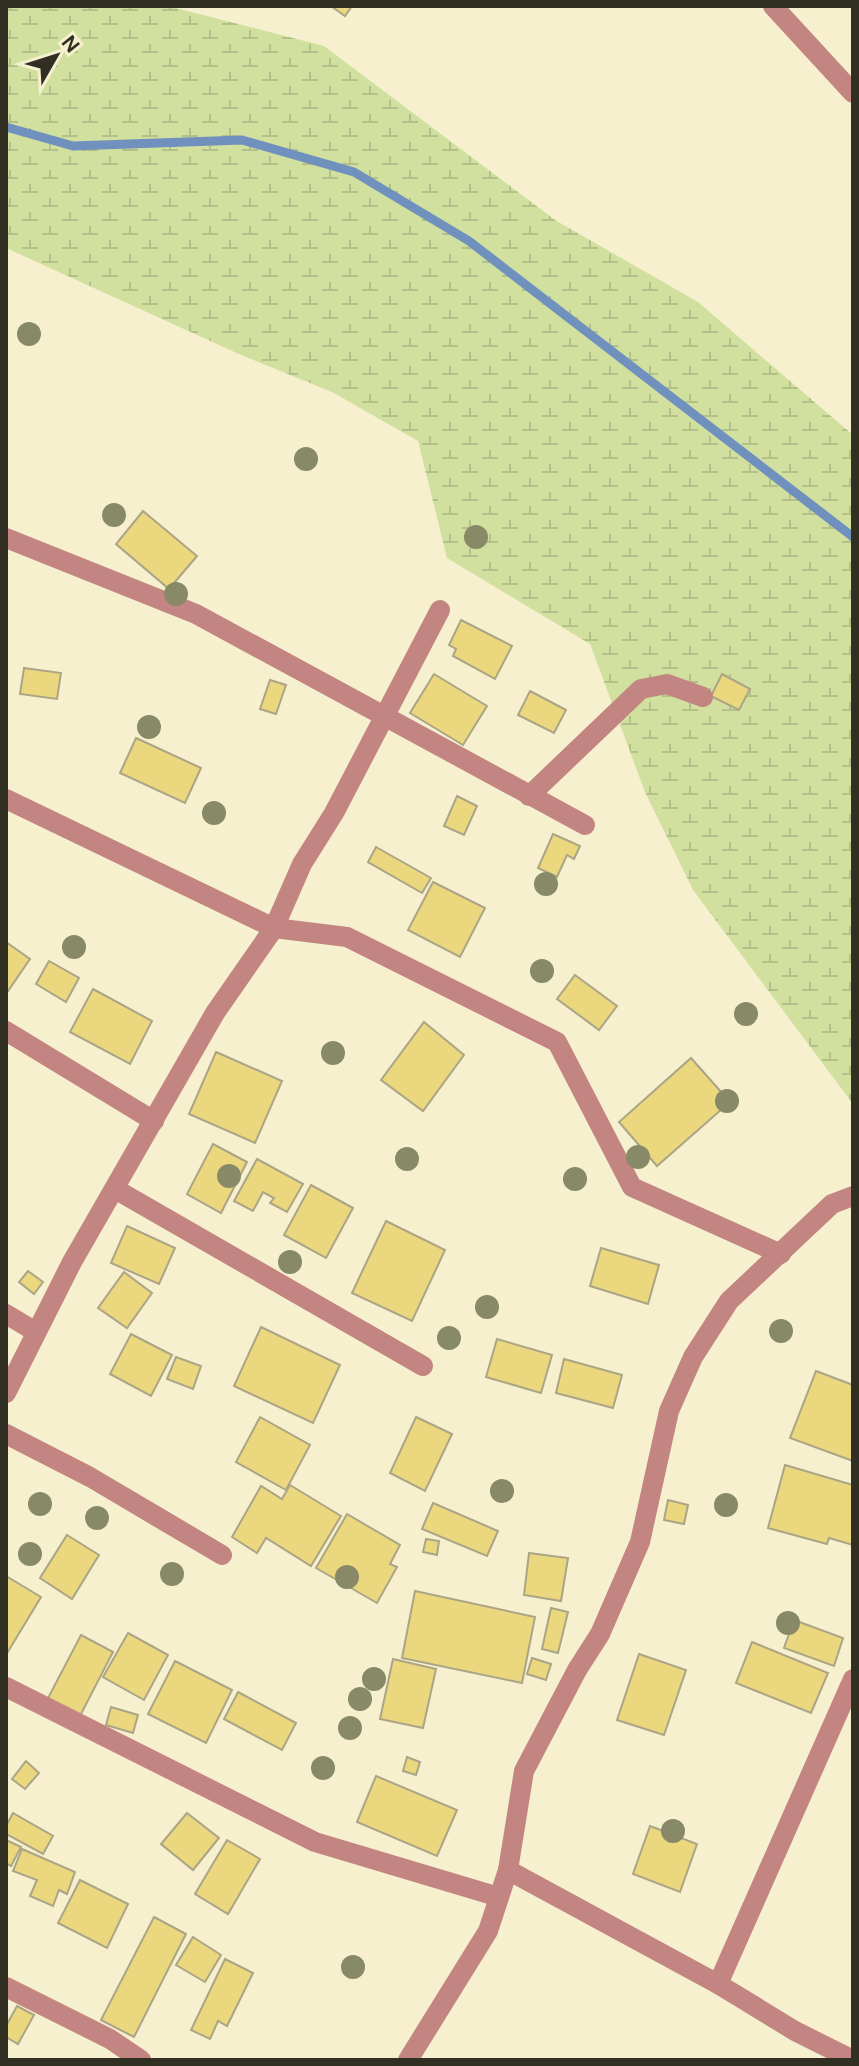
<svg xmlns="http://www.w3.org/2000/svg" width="859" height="2066" font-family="Karla,sans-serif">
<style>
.wetland{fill:url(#wetland-marsh)}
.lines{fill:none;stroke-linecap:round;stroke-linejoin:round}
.stream{stroke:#7090bd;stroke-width:9}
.building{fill:#ead77e;stroke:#aba586;stroke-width:2}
.minor{stroke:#c38582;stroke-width:20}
.tree{fill:#888966}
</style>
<defs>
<pattern id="wetland-marsh" width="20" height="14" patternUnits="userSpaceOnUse" patternTransform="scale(2)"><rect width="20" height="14" fill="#d1e09f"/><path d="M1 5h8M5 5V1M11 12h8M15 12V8" fill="none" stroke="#b4c089"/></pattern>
</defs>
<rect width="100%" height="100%" fill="#f6f0cf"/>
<polygon class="wetland" points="6,6 168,6 324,46 555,220 698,302 853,435 853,1104 693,890 645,792 590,644 447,558 418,441 332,392 241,355 6,248"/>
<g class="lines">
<polyline class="stream" points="6,127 73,146 242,140 354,172 469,241 853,537"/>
</g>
<g class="building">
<polygon points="331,6 352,6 345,16"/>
<polygon points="143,511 197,556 169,589 116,544"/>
<polygon points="461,620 512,646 495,679 453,656 456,649 449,645"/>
<polygon points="24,668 61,673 57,699 20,694"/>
<polygon points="434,674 487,706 463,745 410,713"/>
<polygon points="722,674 750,689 739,710 711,696"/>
<polygon points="270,680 286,685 276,714 260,709"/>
<polygon points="530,691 566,710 554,733 518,715"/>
<polygon points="136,738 201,768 185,803 120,773"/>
<polygon points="457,796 477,806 464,835 444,826"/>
<polygon points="553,834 580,846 574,859 567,855 557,877 538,868"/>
<polygon points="376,847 431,878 422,893 368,862"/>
<polygon points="433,882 485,908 460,957 408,930"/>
<polygon points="6,942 30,959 6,994"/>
<polygon points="49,961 79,978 66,1002 36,984"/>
<polygon points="575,975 617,1006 599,1030 557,999"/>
<polygon points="93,989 152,1021 130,1064 70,1032"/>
<polygon points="424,1022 464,1055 423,1111 381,1080"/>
<polygon points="216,1052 282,1081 255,1143 189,1114"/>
<polygon points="691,1058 730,1102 657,1166 619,1122"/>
<polygon points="213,1144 247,1162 221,1213 187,1194"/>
<polygon points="257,1159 303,1184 287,1212 270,1203 274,1198 263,1192 253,1211 234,1201"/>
<polygon points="311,1185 353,1208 326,1258 284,1235"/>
<polygon points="386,1221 445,1250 412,1321 352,1293"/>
<polygon points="127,1226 175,1248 159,1284 111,1263"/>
<polygon points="601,1248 659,1265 648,1304 590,1286"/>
<polygon points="28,1271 43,1282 34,1294 19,1282"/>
<polygon points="124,1272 152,1293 127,1328 98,1308"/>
<polygon points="261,1327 340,1365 313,1423 234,1386"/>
<polygon points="131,1334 172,1355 151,1396 110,1374"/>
<polygon points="497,1339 552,1355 541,1393 486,1377"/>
<polygon points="176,1357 201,1366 193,1389 167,1379"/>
<polygon points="564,1359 622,1375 613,1408 556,1393"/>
<polygon points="816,1371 853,1385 853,1461 790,1438"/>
<polygon points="260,1417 310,1445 286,1490 236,1462"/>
<polygon points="416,1417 452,1434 425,1491 390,1473"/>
<polygon points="785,1465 853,1485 853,1545 829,1538 827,1544 768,1528"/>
<polygon points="290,1485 341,1516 311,1566 266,1538 257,1553 232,1537 261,1486 282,1499"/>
<polygon points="668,1500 688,1505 684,1524 664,1520"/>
<polygon points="433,1503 498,1531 487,1556 422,1529"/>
<polygon points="347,1514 400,1545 390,1564 397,1567 377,1603 316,1568"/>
<polygon points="67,1535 99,1555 72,1599 40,1578"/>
<polygon points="426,1539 439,1541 437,1555 423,1552"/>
<polygon points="529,1553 568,1558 561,1601 524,1595"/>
<polygon points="6,1576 41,1597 6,1655"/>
<polygon points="415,1591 535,1617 522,1683 402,1658"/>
<polygon points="551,1608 568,1612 558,1653 542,1649"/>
<polygon points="794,1620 843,1638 834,1666 784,1648"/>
<polygon points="128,1633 168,1655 144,1700 103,1677"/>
<polygon points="81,1635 113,1652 80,1716 47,1700"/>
<polygon points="752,1642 828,1673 811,1713 736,1683"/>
<polygon points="639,1654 686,1670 664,1735 617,1720"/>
<polygon points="532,1658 551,1664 546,1680 527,1674"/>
<polygon points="393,1659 436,1669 423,1728 380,1719"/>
<polygon points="175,1661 232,1690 206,1743 148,1714"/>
<polygon points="238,1692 296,1723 282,1750 224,1719"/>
<polygon points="111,1707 138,1715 133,1733 106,1725"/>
<polygon points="407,1757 420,1762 416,1775 403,1771"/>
<polygon points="26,1761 39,1773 25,1789 12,1779"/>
<polygon points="376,1776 457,1810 437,1856 357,1822"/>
<polygon points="13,1813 53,1836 43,1854 6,1834 6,1826"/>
<polygon points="187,1813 219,1838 193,1870 161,1844"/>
<polygon points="650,1826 697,1844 680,1892 633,1874"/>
<polygon points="6,1840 21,1847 11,1866 6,1863"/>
<polygon points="227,1840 260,1859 228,1914 195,1894"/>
<polygon points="22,1849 75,1872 67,1894 59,1890 53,1906 30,1896 37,1880 13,1871"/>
<polygon points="80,1880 128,1904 107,1948 58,1923"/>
<polygon points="154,1917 186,1934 134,2037 101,2020"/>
<polygon points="193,1937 221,1955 205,1982 176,1965"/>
<polygon points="225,1959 253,1973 227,2026 218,2021 210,2039 191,2030"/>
<polygon points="17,2006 34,2015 18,2044 6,2037 6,2026"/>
</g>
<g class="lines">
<g class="minor">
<polyline points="773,6 853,93"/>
<polyline points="6,538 196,614 585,825"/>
<polyline points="529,796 641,689 667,684 703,697"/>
<polyline points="6,799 274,928 347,937 557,1042 632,1187 781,1254"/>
<polyline points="6,1031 154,1121"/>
<polyline points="115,1189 423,1366"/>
<polyline points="6,1314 36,1332"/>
<polyline points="6,1393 72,1262 215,1013 274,928 302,864 334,813 440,610"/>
<polyline points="6,1434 90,1477 222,1555"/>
<polyline points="6,1687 315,1842 499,1897"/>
<polyline points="508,1870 718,1984 795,2031 853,2060"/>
<polyline points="718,1984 853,1679"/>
<polyline points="6,1987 110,2039 141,2060"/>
<polyline points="408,2060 488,1931 508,1870 524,1771 577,1670 600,1634 640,1542 669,1411 693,1357 729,1301 832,1204 853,1196"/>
</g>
</g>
<g class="tree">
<circle cx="29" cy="334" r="12"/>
<circle cx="306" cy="459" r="12"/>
<circle cx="114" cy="515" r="12"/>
<circle cx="476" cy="537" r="12"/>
<circle cx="176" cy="594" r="12"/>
<circle cx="149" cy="727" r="12"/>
<circle cx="214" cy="813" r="12"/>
<circle cx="546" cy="884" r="12"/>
<circle cx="74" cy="947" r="12"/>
<circle cx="542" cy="971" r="12"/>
<circle cx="746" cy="1014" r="12"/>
<circle cx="333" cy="1053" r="12"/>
<circle cx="727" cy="1101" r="12"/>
<circle cx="638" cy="1157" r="12"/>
<circle cx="407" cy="1159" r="12"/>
<circle cx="229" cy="1176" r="12"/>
<circle cx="575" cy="1179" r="12"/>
<circle cx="290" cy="1262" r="12"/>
<circle cx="487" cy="1307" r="12"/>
<circle cx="781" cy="1331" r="12"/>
<circle cx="449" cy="1338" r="12"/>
<circle cx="502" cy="1491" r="12"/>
<circle cx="40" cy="1504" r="12"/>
<circle cx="726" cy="1505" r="12"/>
<circle cx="97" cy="1518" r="12"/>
<circle cx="30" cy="1554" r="12"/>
<circle cx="172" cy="1574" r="12"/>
<circle cx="347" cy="1577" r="12"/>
<circle cx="788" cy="1623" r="12"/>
<circle cx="374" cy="1679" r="12"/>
<circle cx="360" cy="1699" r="12"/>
<circle cx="350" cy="1728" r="12"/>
<circle cx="323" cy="1768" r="12"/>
<circle cx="673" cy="1831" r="12"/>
<circle cx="353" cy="1967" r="12"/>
</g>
<rect width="859" height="2066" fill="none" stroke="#312f22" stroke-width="16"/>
<g transform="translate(56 56) rotate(51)" stroke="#f6f0cf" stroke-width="6" paint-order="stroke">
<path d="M0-6L14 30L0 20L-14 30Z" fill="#312f22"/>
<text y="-12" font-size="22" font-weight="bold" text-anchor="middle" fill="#312f22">N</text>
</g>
</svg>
